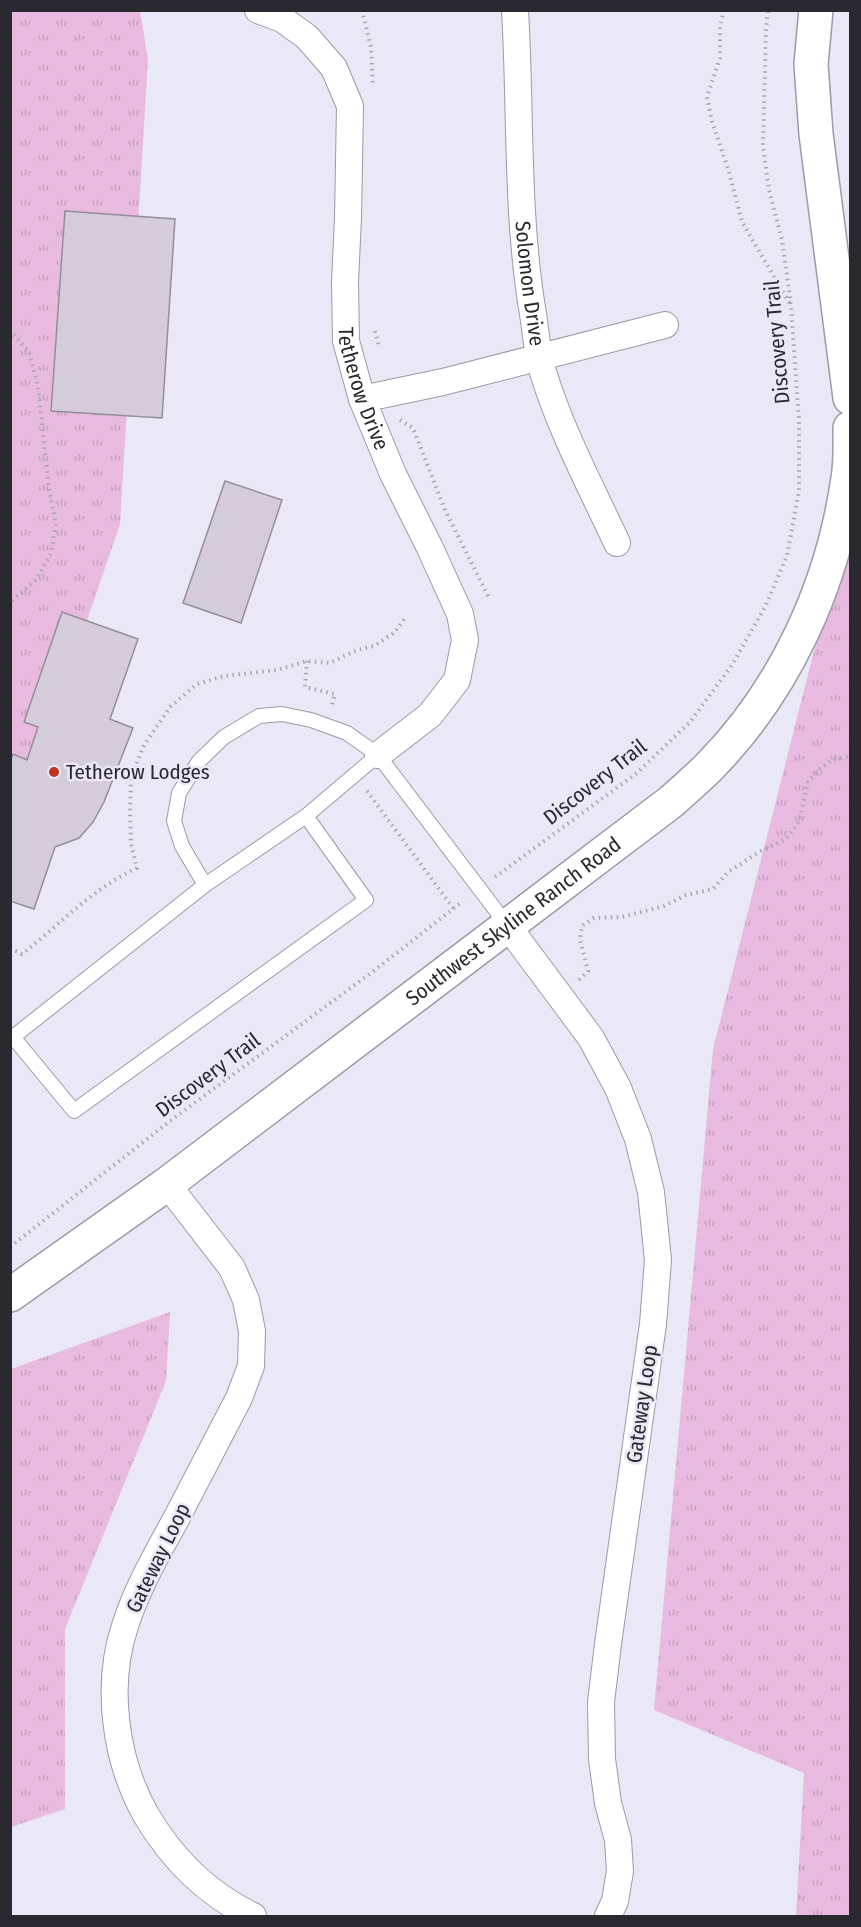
<svg xmlns="http://www.w3.org/2000/svg" width="861" height="1927" font-family="'Fira Sans Condensed',sans-serif">
<style>
.grass{fill:url(#grass-tufts)}
.building{fill:#d5ccda;stroke:#968d9b;stroke-width:1.5}
.lines{fill:none;stroke-linecap:round;stroke-linejoin:round}
.lane-casing{stroke:#9c9aa8;stroke-width:16}
.street-casing{stroke:#9c9aa8;stroke-width:28}
.secondary-casing{stroke:#9c9aa8;stroke-width:36}
.path{stroke:#a8a6b3;stroke-width:4;stroke-dasharray:1.5 4.5;stroke-linecap:butt}
.lane{stroke:#fff;stroke-width:14}
.street{stroke:#fff;stroke-width:26}
.secondary{stroke:#fff;stroke-width:33}
.poi-dot{fill:#be331b;stroke:#eae7f7;stroke-width:2}
.labels{text-anchor:middle;stroke-width:5;stroke-linejoin:round;paint-order:stroke}
.street-label{font-size:21px;fill:#2a292f;stroke:#eae7f7}
.poi-label{font-size:21px;fill:#2a292f;stroke:#eae7f7;text-anchor:start}
</style>
<defs>
<pattern id="grass-tufts" width="24" height="20" patternUnits="userSpaceOnUse" patternTransform="scale(1.5)"><rect width="24" height="20" fill="#e8badf"/><path d="M3 7l-1-3M5 7V3M7 7l1-3M15 17l-1-3M17 17v-4M19 17l1-3" fill="none" stroke="#c7a0c0"/></pattern>
</defs>
<rect width="100%" height="100%" fill="#eae7f7"/>
<g class="grass">
<polygon points="11,11 140,11 148,59 120,524 11,842"/>
<polygon points="850,509 850,1916 796,1916 804,1773 654,1710 713,1049"/>
<polygon points="170,1312 166,1381 65,1629 65,1809 11,1827 11,1369"/>
</g>
<g class="building">
<polygon points="65,211 175,219 162,418 51,411"/>
<polygon points="225,481 282,500 241,623 183,603"/>
<polygon points="62,612 138,639 110,719 133,728 104,802 93,822 79,838 55,847 34,909 10,901 10,762 13,754 27,760 38,727 24,722"/>
</g>
<g class="lines">
<defs>
<g id="lane">
<polyline points="306,816 366,900 74,1111 13,1037 205,885 306,816 378,755"/>
<polyline points="205,885 182,846 174,821 179,793 199,761 224,737 259,716 282,714 311,720 347,733 378,755 507,925"/>
</g>
<g id="street">
<path id="s1" d="M258,10L282,19L307,37L334,68L350,106L348,218L345,282L346,341L362,399L393,474L430,548L460,614L465,640L457,680L430,715L378,755"/>
<path id="s2" d="M515,10C521,112 516,214 533,314C536,333 537,353 543,372C561,431 591,487 617,543"/>
<polyline points="362,399 443,382 665,325"/>
<polyline points="507,925 591,1038 618,1088 638,1139 651,1192 658,1260 653,1324 608,1644 601,1702 602,1759 608,1803 618,1840 620,1871 615,1901 608,1916"/>
<path d="M167,1184L232,1268L246,1300L252,1331L251,1366L239,1398C218,1438 197,1479 176,1519C157,1554 137,1588 125,1626C105,1686 115,1760 146,1815C172,1859 207,1894 253,1916"/>
</g>
<g id="secondary">
<polyline points="816,10 811,64 816,134 850,398"/>
<path id="s3" d="M10,1295L167,1184L672,801C685,789 698,778 709,767C785,690 833,585 848,478C851,462 850,445 850,428"/>
</g>
</defs>
<use href="#lane" class="lane-casing"/>
<use href="#street" class="street-casing"/>
<use href="#secondary" class="secondary-casing"/>
<g class="path">
<polyline points="362,10 371,47 373,87"/>
<polyline points="724,10 720,26 720,58 707,97 712,121 729,172 742,222 790,304"/>
<polyline points="10,330 29,352 38,386 49,489 56,524 51,553 36,580 10,602"/>
<polyline points="375,331 379,347"/>
<polyline points="400,420 413,428 445,510 490,600"/>
<polyline points="307,661 305,687 335,694 332,705"/>
<polyline points="367,791 453,908"/>
<polyline points="495,877 637,773 690,722 732,665 765,607 787,556 799,490 799,421 791,305 782,240 769,190 763,146 766,30 768,10"/>
<path d="M10,948L22,954C62,923 90,890 137,868L131,844L130,811L131,777L144,745L171,706L197,684L224,676L277,670L307,661L330,663L357,650L374,646L394,633L405,618"/>
<polyline points="579,980 588,971 580,940 582,926 594,918 622,917 664,906 686,895 713,889 728,872 759,852 786,839 799,822 808,782 819,769 832,760 850,756"/>
<polyline points="10,1247 170,1121 375,970 463,901"/>
</g>
<use href="#lane" class="lane"/>
<use href="#street" class="street"/>
<use href="#secondary" class="secondary"/>
</g>
<circle class="poi-dot" cx="54" cy="772" r="6"/>
<g class="labels">
<g class="street-label">
<text dy="7" stroke="none"><textPath href="#s2" startOffset="274">Solomon Drive</textPath></text>
<text transform="translate(777 342) rotate(-95)" y="7">Discovery Trail</text>
<text dy="7" stroke="none"><textPath href="#s1" startOffset="424">Tetherow Drive</textPath></text>
<text transform="translate(595 782) rotate(-38)" y="7">Discovery Trail</text>
<text dy="7" stroke="none"><textPath href="#s3" startOffset="627">Southwest Skyline Ranch Road</textPath></text>
<text transform="translate(208 1075) rotate(-37)" y="7">Discovery Trail</text>
<text transform="translate(642 1404) rotate(-82)" y="7">Gateway Loop</text>
<text transform="translate(158 1558) rotate(-64)" y="7">Gateway Loop</text>
</g>
<g class="poi-label">
<text x="66" y="779">Tetherow Lodges</text>
</g>
</g>
<rect width="861" height="1927" fill="none" stroke="#2a292f" stroke-width="24"/>
</svg>
